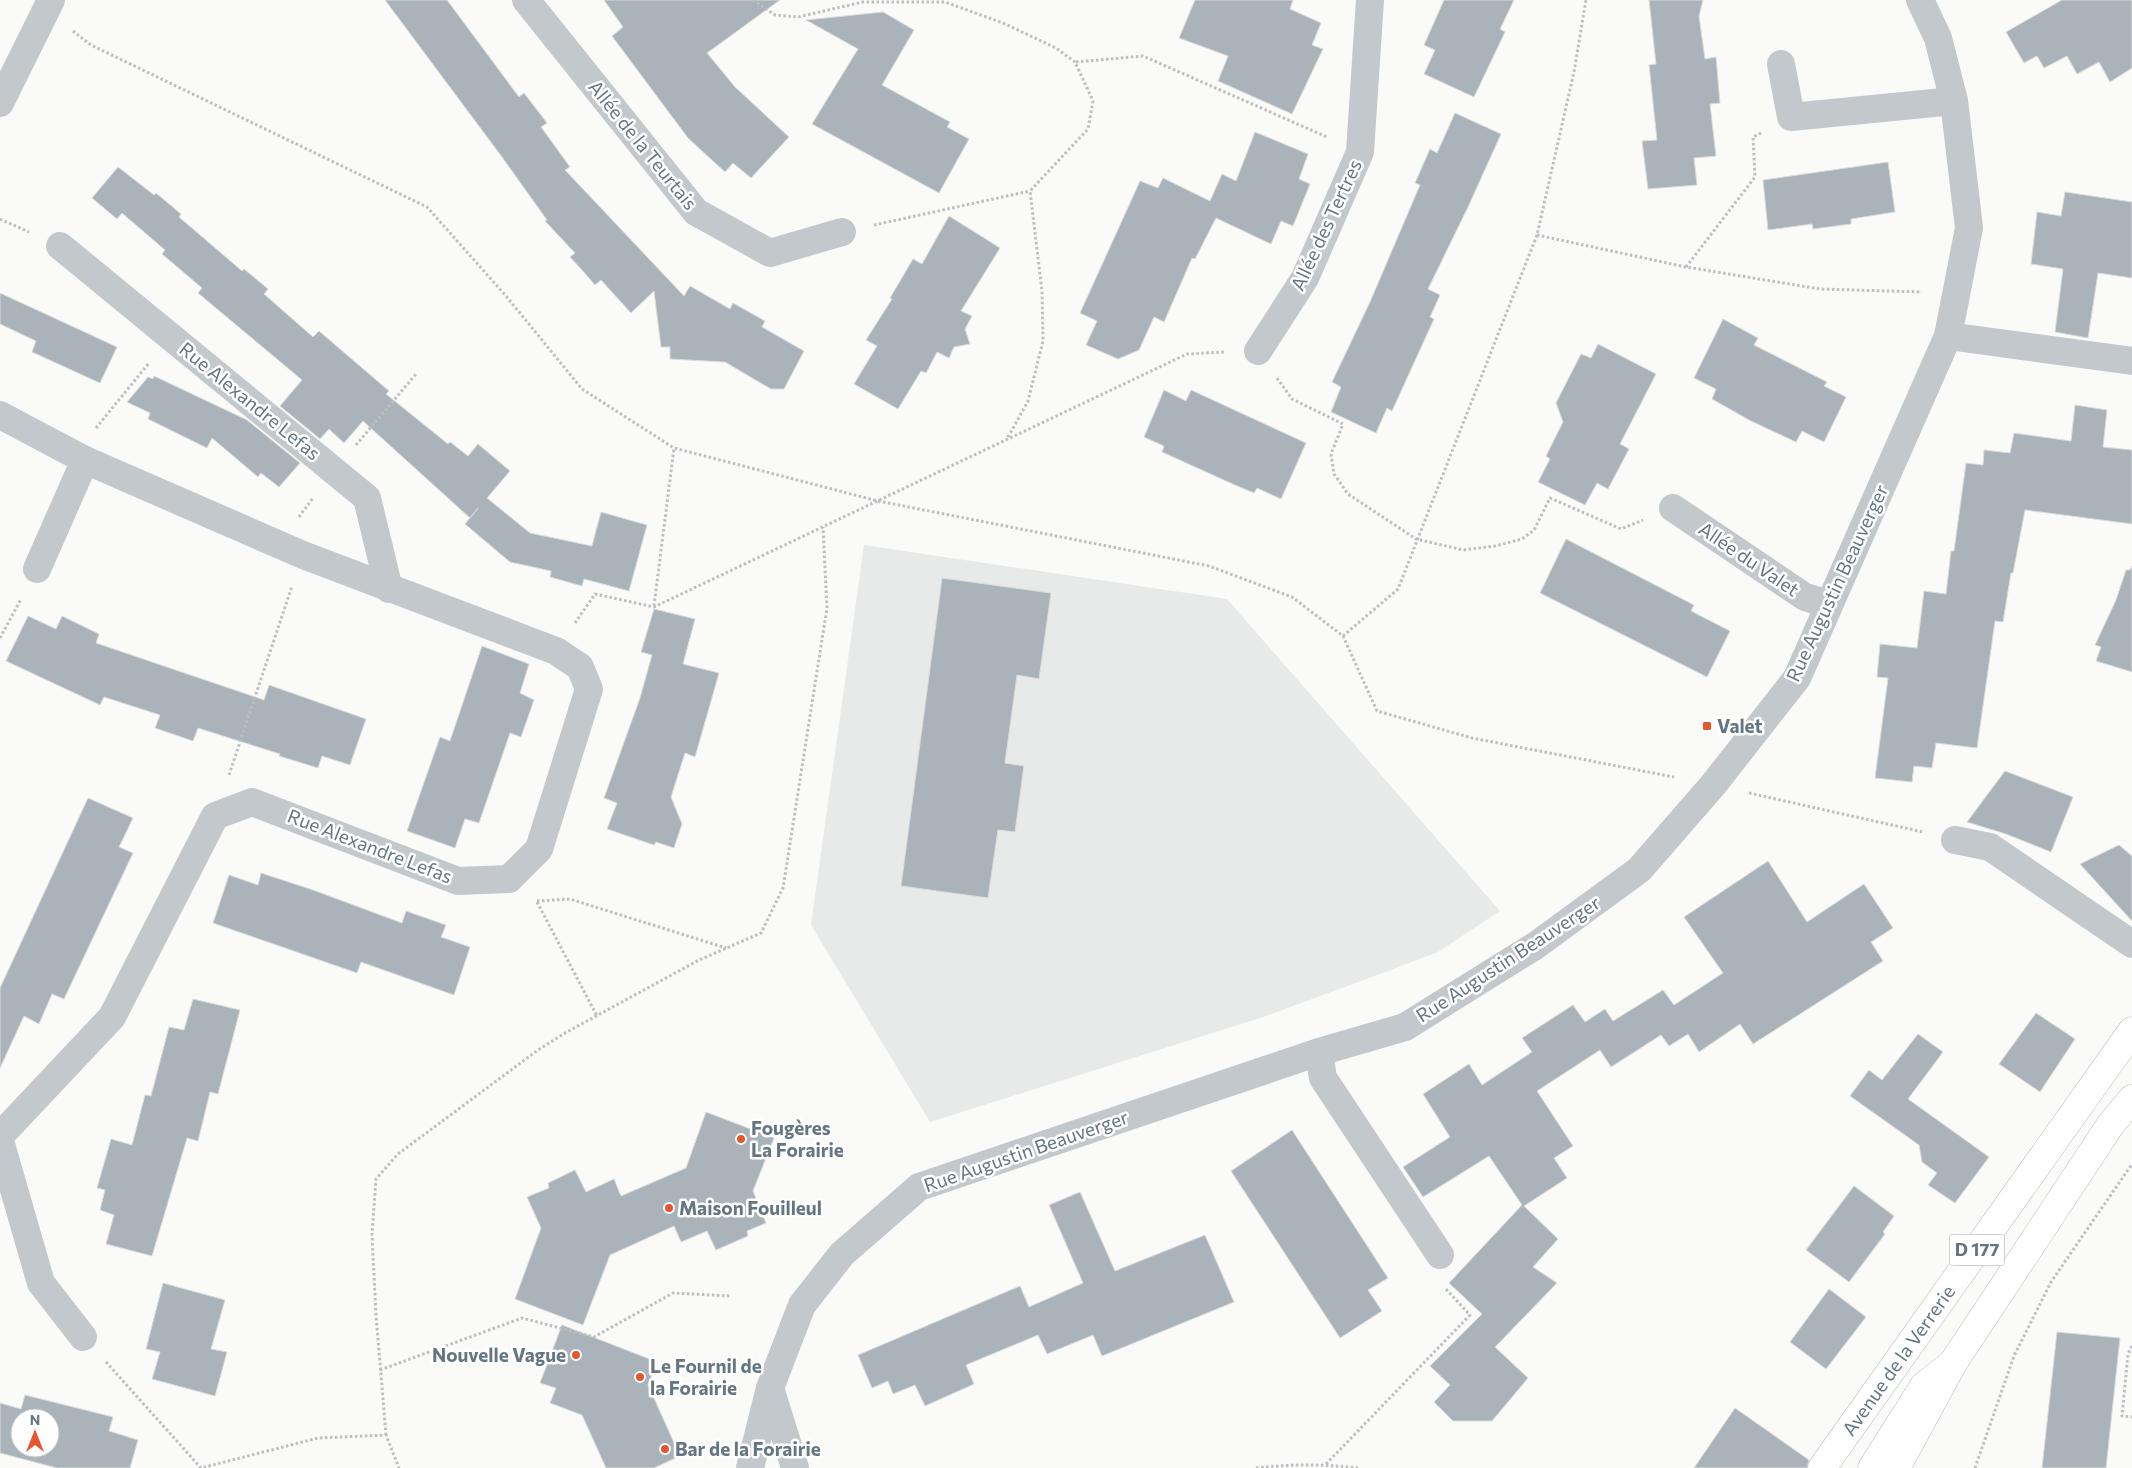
<svg xmlns="http://www.w3.org/2000/svg" width="2132" height="1468" font-family="Commissioner,sans-serif">
<style>
.built{fill:#e8e9e9}
.building{fill:#aab3b9;stroke:#dcdcda;fill-rule:evenodd}
.lines{fill:none;stroke-linecap:round;stroke-linejoin:round}
.secondary-casing{stroke:#b3babf;stroke-width:29}
.primary-casing{stroke:#b5babe;stroke-width:29}
.path{stroke:#bbbfc2;stroke-width:3;stroke-dasharray:2.5 2.5;stroke-linecap:butt}
.minor{stroke:#c3c8cc;stroke-width:28}
.secondary{stroke:#fff;stroke-width:28}
.primary{stroke:#fff;stroke-width:28}
.poi-dot{fill:#e4572e;stroke:#fff;stroke-width:2}
.labels{text-anchor:middle;stroke-width:5;stroke-linejoin:round;paint-order:stroke}
.shield{fill:#fff;stroke:#939fa8;stroke-width:1}
.shield-label{font-size:18px;font-weight:bold;fill:#657683}
.street-label{font-size:19px;fill:#657683;stroke:#fff}
.poi-label{font-size:19px;font-weight:bold;fill:#657683;stroke:#fff;text-anchor:start}
</style>
<rect width="100%" height="100%" fill="#fafaf8"/>
<polygon class="built" points="864,545 1227,599 1500,911 1438,952 1380,974 1263,1017 930,1122 811,925"/>
<g class="building">
<polygon points="385,0 447,0 519,97 524,93 547,123 541,127 570,167 565,170 684,296 690,286 730,309 733,303 765,321 762,327 804,351 784,389 771,389 725,362 670,359 670,347 661,347 654,291 631,313 601,280 595,285 582,270 570,257 575,253 545,221 547,220 502,157"/>
<polygon points="604,0 780,0 707,53 735,87 789,137 751,178 733,163 725,172 688,138 612,36 623,27"/>
<polygon points="1195,0 1293,0 1290,9 1321,23 1312,45 1323,49 1292,114 1218,81 1228,56 1179,38"/>
<polygon points="1444,0 1514,0 1500,29 1505,32 1474,97 1424,74 1435,50 1424,45"/>
<polygon points="1649,0 1703,0 1699,16 1705,59 1716,57 1720,103 1710,104 1716,156 1694,158 1697,185 1648,189 1642,141 1657,140 1649,65 1656,64"/>
<polygon points="2062,0 2132,0 2132,68 2110,82 2099,62 2077,74 2067,56 2044,68 2037,56 2024,63 2006,32"/>
<polygon points="883,12 914,30 882,85 950,122 947,127 969,139 939,193 812,124 858,49 806,20"/>
<polygon points="1455,113 1501,134 1468,207 1428,289 1440,295 1430,317 1434,319 1392,411 1387,408 1376,433 1331,412 1341,387 1332,382 1370,302 1420,185 1415,183 1430,149 1437,153"/>
<polygon points="1255,132 1308,154 1299,179 1310,184 1293,226 1281,221 1271,244 1216,218 1195,259 1192,258 1164,322 1154,317 1139,350 1118,359 1086,345 1097,321 1080,313 1140,181 1158,188 1163,178 1210,201 1222,174 1236,181"/>
<polygon points="1888,162 1895,212 1851,219 1851,224 1813,229 1812,224 1768,230 1763,180"/>
<polygon points="118,167 154,195 156,193 181,214 179,217 242,271 244,269 268,289 264,294 313,337 319,331 389,391 386,394 448,444 450,442 468,456 478,444 510,471 487,498 530,533 592,546 601,512 647,525 629,591 584,579 582,586 550,577 551,571 510,562 465,524 478,508 470,518 363,421 344,443 329,429 320,439 280,406 302,380 198,293 202,288 162,254 165,250 122,213 117,219 92,198"/>
<polygon points="2065,192 2132,202 2132,278 2098,273 2088,338 2055,332 2063,269 2031,264 2037,212 2061,216"/>
<polygon points="949,216 1000,248 961,311 972,316 965,329 970,344 954,347 949,358 937,352 926,373 921,371 898,409 854,384 877,346 866,340 892,299 890,298 913,259 922,264"/>
<polygon points="0,293 117,347 100,383 32,352 36,341 0,324"/>
<polygon points="1723,319 1758,338 1754,345 1827,382 1824,386 1846,397 1824,442 1802,431 1796,442 1751,421 1712,399 1716,389 1694,378"/>
<polygon points="1598,344 1656,374 1620,444 1629,449 1608,489 1597,483 1585,505 1538,482 1550,459 1546,456 1563,422 1556,403 1581,354 1591,358"/>
<polygon points="154,376 247,420 300,463 279,487 261,473 258,477 212,438 207,448 148,419 150,413 127,402 148,377 153,379"/>
<polygon points="1164,390 1186,401 1191,390 1306,443 1281,499 1257,488 1254,493 1235,485 1162,452 1164,446 1144,437"/>
<polygon points="2075,405 2107,410 2103,447 2132,450 2132,524 2025,510 2013,573 2011,573 2003,622 1995,621 1977,748 1936,743 1932,768 1914,766 1912,782 1875,778 1888,678 1877,677 1880,644 1917,648 1924,591 1946,594 1951,551 1954,551 1966,463 1983,465 1984,450 2010,453 2014,433 2071,441"/>
<polygon points="1566,539 1694,605 1691,611 1730,631 1707,677 1540,593"/>
<polygon points="2132,566 2132,672 2096,661 2101,647 2095,645 2116,600 2126,570 2130,570"/>
<polygon points="942,578 1051,593 1039,679 1017,675 1005,763 1024,766 1015,832 998,830 988,898 901,886"/>
<polygon points="654,609 695,619 683,664 719,673 695,757 685,753 671,797 682,824 674,848 656,842 654,845 607,829 617,803 604,798 640,698 652,655 641,652"/>
<polygon points="28,616 56,629 62,616 99,634 96,643 264,700 269,685 366,719 350,765 322,756 318,768 279,756 280,754 198,728 193,741 155,728 160,715 104,697 100,705 6,661"/>
<polygon points="482,646 529,664 520,693 534,700 521,737 510,733 479,823 465,819 455,848 407,831 440,737 450,741"/>
<polygon points="2005,771 2073,797 2051,852 2006,834 1967,822"/>
<polygon points="88,798 133,818 119,847 133,853 64,999 52,994 39,1024 24,1016 0,1068 0,988"/>
<polygon points="2119,845 2132,856 2132,921 2080,864"/>
<polygon points="1768,861 1807,922 1864,884 1893,928 1871,942 1883,961 1753,1044 1740,1024 1699,1052 1688,1034 1669,1046 1661,1035 1611,1067 1600,1050 1537,1091 1573,1146 1554,1158 1567,1178 1524,1206 1558,1239 1533,1267 1557,1283 1495,1347 1528,1378 1492,1421 1453,1421 1434,1402 1450,1385 1430,1366 1482,1314 1449,1283 1522,1205 1489,1156 1423,1197 1403,1167 1450,1137 1423,1094 1469,1064 1482,1085 1532,1052 1522,1038 1573,1005 1585,1022 1605,1009 1613,1021 1663,990 1674,1005 1723,973 1684,917"/>
<polygon points="261,873 313,890 402,923 406,911 446,925 441,937 470,947 454,995 361,962 357,973 213,923 229,875 258,885"/>
<polygon points="193,999 240,1010 218,1094 210,1092 198,1141 187,1138 152,1256 106,1244 114,1215 100,1210 105,1190 97,1188 111,1139 132,1145 145,1095 151,1096 169,1027 184,1030"/>
<polygon points="2036,1013 2075,1039 2040,1092 1999,1064"/>
<polygon points="1918,1034 1943,1052 1908,1099 1989,1157 1955,1203 1928,1185 1937,1173 1922,1162 1919,1145 1850,1096 1869,1070 1882,1080"/>
<polygon points="706,1112 774,1138 753,1191 766,1223 747,1231 748,1236 716,1250 707,1231 681,1242 674,1226 610,1255 583,1325 515,1299 541,1228 527,1197 549,1188 548,1183 575,1170 586,1192 614,1179 621,1196 686,1168"/>
<polygon points="1292,1130 1388,1278 1368,1290 1382,1311 1340,1338 1231,1171"/>
<polygon points="1854,1186 1894,1216 1883,1232 1885,1234 1849,1282 1806,1250"/>
<polygon points="1080,1192 1115,1271 1205,1235 1234,1302 1102,1356 1093,1335 1047,1354 1038,1335 966,1365 974,1384 925,1406 915,1385 893,1394 888,1381 872,1388 858,1355 1020,1286 1029,1307 1083,1283 1049,1205"/>
<polygon points="163,1283 225,1300 211,1349 227,1352 215,1396 152,1379 160,1352 146,1349"/>
<polygon points="1829,1289 1866,1317 1826,1369 1790,1342"/>
<polygon points="562,1325 657,1362 648,1385 680,1456 654,1468 606,1468 582,1415 550,1403 556,1388 540,1383"/>
<polygon points="2057,1332 2120,1338 2106,1468 2042,1468"/>
<path d="M25,1395L113,1417L109,1431L138,1440L130,1468H57L0,1453V1403L21,1409ZM20,1418H50V1448H20Z"/>
<polygon points="1735,1408 1809,1460 1807,1468 1694,1468"/>
</g>
<g class="lines">
<defs>
<polyline id="secondary" points="1896,1468 1953,1363"/>
<g id="primary">
<path id="s1" d="M1822,1468L2132,1031"/>
<polyline points="1872,1468 1924,1386 1953,1363 2111,1124 2132,1099"/>
</g>
</defs>
<use href="#secondary" class="secondary-casing"/>
<use href="#primary" class="primary-casing"/>
<g class="path">
<polyline points="753,0 775,15 798,17 863,2 945,2 1003,23 1056,48 1075,62 1093,101 1088,129 1030,191 1042,291 1043,341 1028,401 1007,439"/>
<polyline points="73,31 91,45 427,207 506,296 582,389 674,448 878,501 1209,566 1292,597 1343,636 1377,711 1472,738 1674,777"/>
<polyline points="1076,62 1143,56 1327,137"/>
<polyline points="0,219 29,232"/>
<polyline points="874,225 1030,191"/>
<polyline points="1537,235 1686,267 1820,289 1922,292"/>
<polyline points="1686,267 1755,177 1753,137 1761,133"/>
<polyline points="1277,378 1292,399 1343,424 1331,454 1334,474 1348,494 1416,539 1463,550 1495,546 1522,539 1534,530 1550,498 1621,529 1643,520"/>
<polyline points="96,428 149,363"/>
<polyline points="356,445 416,374"/>
<polyline points="299,517 313,498"/>
<polyline points="654,606 674,448"/>
<polyline points="575,623 595,594 654,607 1187,354 1225,352"/>
<polyline points="1343,636 1398,589 1537,235 1574,72 1586,0"/>
<polyline points="0,638 21,599"/>
<polyline points="229,775 292,586"/>
<polyline points="1749,793 1923,832"/>
<polyline points="537,901 570,899 726,948"/>
<polyline points="537,902 597,1016"/>
<polyline points="2132,1346 2128,1354 2122,1416 2132,1417"/>
<polyline points="106,1362 201,1468 318,1438 386,1435 399,1468"/>
<polyline points="380,1370 522,1318 594,1337 673,1293 731,1296"/>
<polyline points="386,1435 376,1315 372,1235 376,1179 398,1154 538,1050 565,1033 699,960 761,933 783,888 827,608 823,527"/>
<polyline points="1326,1464 1470,1315 1445,1288"/>
<path d="M1256,1468C1291,1464 1323,1464 1358,1468"/>
<polyline points="1975,1468 2014,1356 2051,1282 2132,1164"/>
</g>
<g class="minor">
<polyline points="526,0 696,212 770,253 842,232"/>
<polyline points="1781,64 1791,117 1954,101"/>
<polyline points="0,103 51,0"/>
<polyline points="60,246 367,498 389,589"/>
<polyline points="1948,336 2132,361"/>
<polyline points="1258,351 1305,278 1360,152 1370,0"/>
<polyline points="0,415 85,460 303,555 556,651 580,667 589,689 539,849 509,879 458,881 252,802 215,816 112,1017 0,1136"/>
<polyline points="1673,508 1805,597 1829,604"/>
<polyline points="37,569 85,460"/>
<polyline points="1955,840 1990,847 2132,944"/>
<polyline points="1319,1052 1323,1078 1440,1255"/>
<polyline points="0,1141 41,1283 83,1337"/>
<polyline points="770,1388 795,1468"/>
<polyline points="750,1468 770,1388 802,1305 842,1254 919,1187 1319,1052 1405,1027 1535,946 1639,870 1713,785 1797,678 1948,336 1969,228 1954,101 1938,38 1920,0"/>
</g>
<use href="#secondary" class="secondary"/>
<use href="#primary" class="primary"/>
</g>
<g class="poi-dot">
<rect x="1702" y="721" width="10" height="10" rx="2.5"/>
<circle cx="741" cy="1139" r="5"/>
<circle cx="669" cy="1208" r="5"/>
<circle cx="576" cy="1355" r="5"/>
<circle cx="640" cy="1377" r="5"/>
<circle cx="665" cy="1449" r="5"/>
</g>
<g class="labels">
<rect class="shield" x="1949.5" y="1234.5" width="55" height="31" rx="4"/>
<g class="shield-label">
<text x="1977" y="1256">D 177</text>
</g>
<g class="street-label">
<text transform="translate(643 145) rotate(51)" y="7">Allée de la Teurtais</text>
<text transform="translate(1326 225) rotate(-65)" y="7">Allée des Tertres</text>
<text transform="translate(250 401) rotate(39)" y="7">Rue Alexandre Lefas</text>
<text transform="translate(1749 559) rotate(34)" y="7">Allée du Valet</text>
<text transform="translate(1837 583) rotate(-65)" y="7">Rue Augustin Beauverger</text>
<text transform="translate(370 846) rotate(21)" y="7">Rue Alexandre Lefas</text>
<text transform="translate(1508 959) rotate(-33)" y="7">Rue Augustin Beauverger</text>
<text transform="translate(1026 1151) rotate(-19)" y="7">Rue Augustin Beauverger</text>
<text dy="7" stroke="none"><textPath href="#s1" startOffset="132">Avenue de la Verrerie</textPath></text>
</g>
<g class="poi-label">
<text x="1717" y="733">Valet</text>
<text x="751" y="1135">Fougères<tspan x="751" dy="22">La Forairie</tspan></text>
<text x="679" y="1215">Maison Fouilleul</text>
<text x="566" y="1362" text-anchor="end">Nouvelle Vague</text>
<text x="650" y="1373">Le Fournil de<tspan x="650" dy="22">la Forairie</tspan></text>
<text x="675" y="1456">Bar de la Forairie</text>
</g>
</g>
<g transform="translate(35 1433)"><circle r="24" fill="#ffffff" stroke="#c1c8cd"/>
<path d="M0-4L9 19L0 12L-9 19Z" fill="#e4572e"/>
<text y="-8" font-size="14" font-weight="bold" text-anchor="middle" fill="#657683">N</text>
</g>
</svg>
